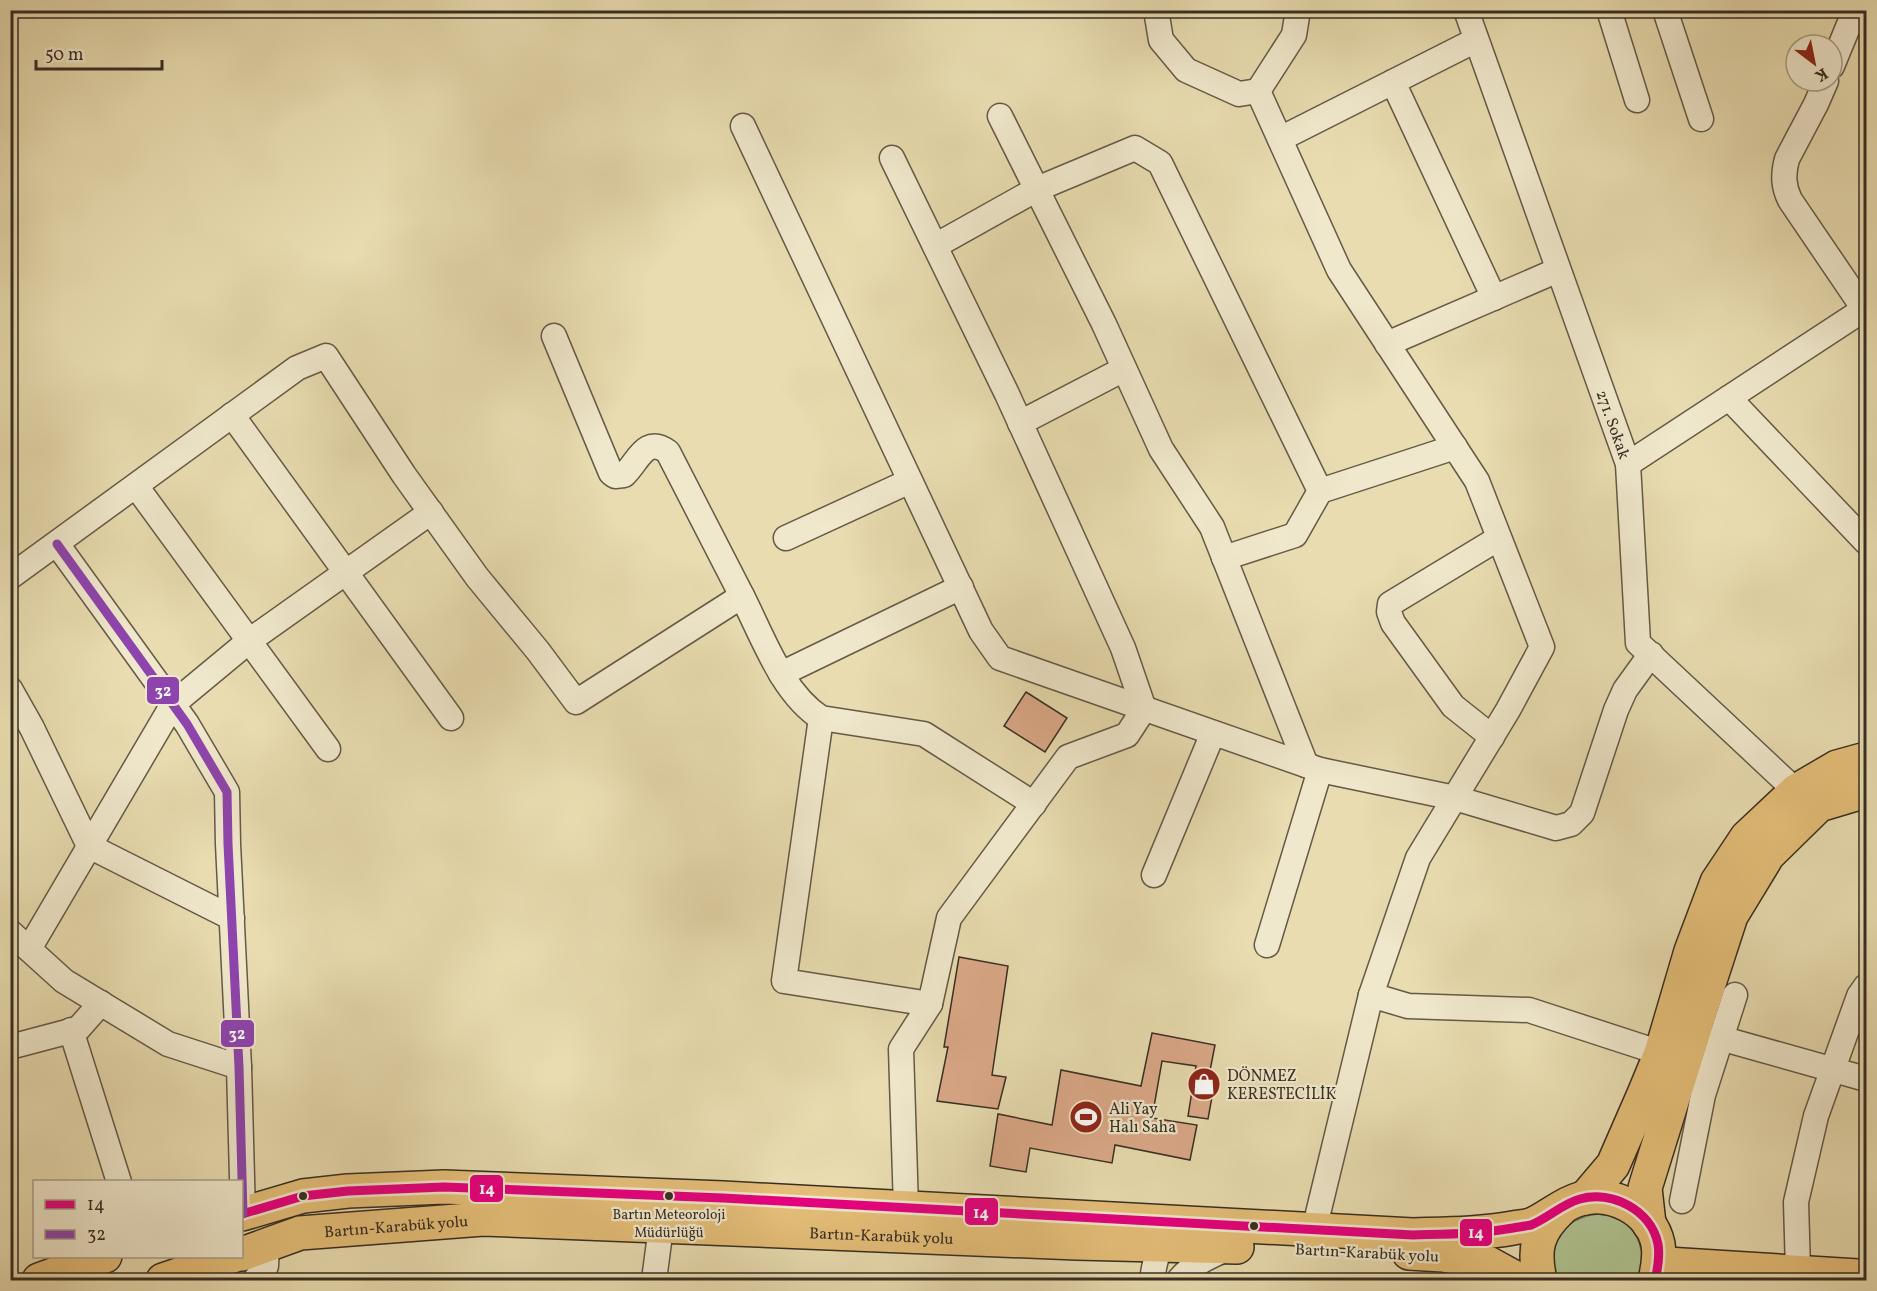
<svg xmlns="http://www.w3.org/2000/svg" width="1877" height="1291" font-family="Vollkorn,serif">
<style>
.green{fill:#afc290;stroke:#74785a;stroke-width:1.5}
.building{fill:#dba989;stroke:#382e23;stroke-width:1.5}
.lines{fill:none;stroke-linecap:round;stroke-linejoin:round}
.minor-casing{stroke:#645a46;stroke-width:27}
.major-casing{stroke:#382e23;stroke-width:33}
.highway-casing{stroke:#382e23;stroke-width:36}
.minor{stroke:#f0e8cc;stroke-width:24}
.major{stroke:#e4be78;stroke-width:30}
.highway{stroke:#e4be78;stroke-width:33}
.bus-1-casing{stroke:#f0e8cc;stroke-width:14}
.bus-2-casing{stroke:#f0e8cc;stroke-width:14}
.bus-1{stroke:#e5007d;stroke-width:9}
.bus-2{stroke:#8e44ad;stroke-width:9}
.bus-dot{fill:#382e23;stroke:#f0e8cc;stroke-width:2}
.labels{text-anchor:middle;stroke-width:4.5;stroke-linejoin:round;paint-order:stroke}
.bus-label{font-size:14px;fill:#382e23;stroke:#f0e8cc}
.street-label{font-size:16px;fill:#382e23;stroke:#f0e8cc}
.poi-label{font-size:16px;fill:#382e23;stroke:#f0e8cc;text-anchor:start}
.line-badge{stroke:#f0e8cc;stroke-width:2}
.badge-label{font-size:16px;text-anchor:middle;font-weight:bold;fill:#fff}
</style>
<rect width="100%" height="100%" fill="#e8dcb0"/>
<filter id="stains"><feTurbulence type="fractalNoise" baseFrequency=".00333" numOctaves="4"/><feColorMatrix values="0 0 0 0 .2 0 0 0 0 .09 0 0 0 0 .02 0 0 0 .5 -.17"/></filter>
<radialGradient id="worn" r=".72"><stop offset=".6" stop-color="#630" stop-opacity="0"/><stop offset="1" stop-color="#630" stop-opacity=".3"/></radialGradient>
<path class="green" d="M1598,1214C1603,1215 1608,1215 1613,1217C1638,1225 1650,1257 1637,1280H1558C1545,1257 1558,1225 1584,1217C1588,1215 1594,1215 1598,1214Z"/>
<g class="building">
<polygon points="1026,692 1067,718 1045,752 1004,726"/>
<polygon points="959,957 1008,966 992,1075 1006,1077 998,1109 937,1101 948,1047 944,1047"/>
<polygon points="1152,1033 1215,1045 1205,1096 1212,1097 1208,1119 1188,1116 1196,1066 1162,1061 1152,1118 1197,1125 1190,1160 1115,1145 1112,1163 1030,1148 1026,1172 990,1166 998,1114 1052,1125 1061,1070 1141,1086"/>
</g>
<g class="lines">
<defs>
<g id="minor">
<polyline points="1156,10 1161,40 1186,70 1239,94 1258,91 1339,270 1477,481 1542,647 1508,710 1418,858 1371,995 1408,1006 1529,1010 1661,1053"/>
<path id="s1" d="M1466,10L1628,464L1638,643L1796,791"/>
<polyline points="1609,10 1637,100"/>
<polyline points="1665,10 1701,119"/>
<polyline points="1832,66 1855,10"/>
<path d="M1826,81L1816,104L1787,159C1783,174 1783,186 1790,200L1864,309"/>
<polyline points="1393,82 1494,298"/>
<polyline points="1258,91 1294,35 1298,10"/>
<polyline points="1000,116 1104,324 1161,449 1212,527 1306,765"/>
<polyline points="743,126 981,631 1000,658 1320,770 1455,798 1556,828 1571,824 1582,813 1616,710 1625,690 1651,654"/>
<polyline points="1280,139 1476,40"/>
<polyline points="892,158 1007,394 1123,648 1144,709 1127,735 1068,757 949,918 930,1004 901,1049 906,1208"/>
<polyline points="935,246 1037,189 1135,148 1160,163 1320,491"/>
<path d="M554,336L611,473L615,476L624,475C638,462 645,435 668,452L742,596"/>
<polyline points="1387,344 1558,270"/>
<polyline points="1729,398 1866,542"/>
<polyline points="232,415 451,718"/>
<polyline points="1020,423 1124,369"/>
<polyline points="1628,464 1866,308"/>
<polyline points="136,486 328,749"/>
<polyline points="786,538 910,481"/>
<polyline points="57,544 187,724 227,792 228,844 239,1067 243,1214"/>
<polyline points="1224,558 1295,535 1320,491 1455,447"/>
<path d="M10,577L297,368L326,356L404,475L477,577L538,651L576,702L742,596C763,637 782,693 821,718L924,734L1034,804"/>
<polyline points="781,674 961,587"/>
<polyline points="10,689 32,728 89,846 232,918"/>
<polyline points="821,718 784,981 930,1004"/>
<polyline points="1492,737 1453,706 1393,623 1389,612 1390,604 1499,538"/>
<polyline points="1154,875 1213,733"/>
<polyline points="10,932 64,981 168,1044 239,1067"/>
<polyline points="1267,945 1320,770"/>
<polyline points="29,949 173,704 249,641 431,512"/>
<polyline points="71,1030 119,1182"/>
<polyline points="1720,1038 1866,1079"/>
<polyline points="10,1047 78,1029 101,1003"/>
<polyline points="1682,1201 1703,1095 1735,995"/>
<polyline points="1314,1230 1371,995"/>
<polyline points="1798,1271 1796,1202 1816,1116 1859,996 1866,986"/>
<polyline points="255,1280 266,1266 267,1245"/>
<polyline points="654,1280 661,1227"/>
<path d="M1152,1280C1155,1260 1156,1250 1173,1237"/>
<path d="M1179,1280C1192,1264 1210,1256 1229,1248"/>
</g>
<polyline id="major" points="1659,1262 1866,1275"/>
<g id="highway">
<polyline points="1585,1198 1613,1165 1644,1094 1661,1053 1691,951 1717,882 1747,837 1796,791 1837,767 1866,759"/>
<path d="M242,1214L303,1196L348,1191L444,1187L723,1198L1413,1235C1446,1234 1480,1234 1513,1228C1519,1227 1526,1226 1531,1225C1548,1218 1562,1204 1580,1199C1612,1190 1651,1210 1658,1244C1660,1257 1658,1268 1655,1280"/>
<polyline points="1649,1224 1645,1188 1702,1005 1731,916 1768,855 1819,805 1866,791"/>
<polyline points="1409,1253 1443,1255 1488,1263 1519,1280"/>
<path id="s2" d="M242,1254L300,1233L483,1219L1077,1243L1237,1247"/>
<polyline points="39,1280 105,1256"/>
<polyline points="163,1280 233,1256"/>
<path d="M1540,1280C1533,1249 1537,1232 1560,1210"/>
</g>
</defs>
<use href="#minor" class="minor-casing"/>
<use href="#major" class="major-casing"/>
<use href="#highway" class="highway-casing"/>
<use href="#minor" class="minor"/>
<use href="#major" class="major"/>
<use href="#highway" class="highway"/>
<defs>
<path id="bus-1" d="M242,1214L303,1196L348,1191L444,1187L723,1198L1413,1235C1446,1234 1480,1234 1513,1228C1519,1227 1526,1226 1531,1225C1548,1218 1562,1204 1580,1199C1612,1190 1651,1210 1658,1244C1660,1257 1658,1268 1655,1280"/>
<polyline id="bus-2" points="57,544 187,724 227,792 228,844 239,1067 243,1214"/>
</defs>
<use href="#bus-1" class="bus-1-casing"/>
<use href="#bus-2" class="bus-2-casing"/>
<use href="#bus-1" class="bus-1"/>
<use href="#bus-2" class="bus-2"/>
</g>
<defs>
<symbol id="shop-disc" viewBox="-11 -11 22 22"><circle r="9.5" fill="#8f2418" stroke="#f0e8cc"/><path d="M-5-2.5h2.3a2.7 3.5 0 0 1 5.4 0H5L5.5 6h-11ZM-1.5-2.5h3a1.5 2.3 0 0 0-3 0Z" fill="#fff"/></symbol>
<symbol id="stadium-disc" viewBox="-11 -11 22 22"><circle r="9.5" fill="#8f2418" stroke="#f0e8cc"/><path d="M0-5a6.5 5 0 1 0 0 10a6.5 5 0 1 0 0-10ZM-3.5-1.8h7v3.6h-7Z" fill="#fff"/></symbol>
</defs>
<g fill-rule="evenodd">
<use href="#shop-disc" x="1185" y="1065" width="38" height="38"/>
<use href="#stadium-disc" x="1067" y="1098" width="38" height="38"/>
</g>
<g class="bus-dot">
<circle cx="303" cy="1196" r="5"/>
<circle cx="669" cy="1196" r="5"/>
<circle cx="1254" cy="1226" r="5"/>
</g>
<g class="labels">
<g class="bus-label">
<text x="669" y="1219">Bartın Meteoroloji<tspan x="669" dy="18">Müdürlüğü</tspan></text>
</g>
<g class="street-label">
<text dy="6" stroke="none"><textPath href="#s1" startOffset="440">271. Sokak</textPath></text>
<text dy="6" stroke="none"><textPath href="#s2" startOffset="158">Bartın-Karabük yolu</textPath></text>
<text dy="6" stroke="none"><textPath href="#s2" startOffset="644">Bartın-Karabük yolu</textPath></text>
<text transform="translate(1367 1252) rotate(3)" y="6">Bartın-Karabük yolu</text>
</g>
<g class="poi-label">
<text x="1227" y="1081">DÖNMEZ<tspan x="1227" dy="18">KERESTECİLİK</tspan></text>
<text x="1109" y="1114">Ali Yay<tspan x="1109" dy="18">Halı Saha</tspan></text>
</g>
</g>
<g class="line-badge">
<rect x="146" y="676" width="34" height="29" rx="6" fill="#8e44ad"/>
<rect x="220" y="1019" width="35" height="29" rx="6" fill="#8e44ad"/>
<rect x="469" y="1174" width="35" height="29" rx="6" fill="#e5007d"/>
<rect x="964" y="1197" width="35" height="29" rx="6" fill="#e5007d"/>
<rect x="1459" y="1218" width="34" height="29" rx="6" fill="#e5007d"/>
</g>
<g class="badge-label">
<text x="163" y="696">32</text>
<text x="237" y="1039">32</text>
<text x="487" y="1194">14</text>
<text x="981" y="1218">14</text>
<text x="1476" y="1238">14</text>
</g>
<rect width="1877" height="1291" fill="none" stroke="#e8dcb0" stroke-width="36"/>
<rect x="12" y="12" width="1853" height="1267" fill="none" stroke="#382e23" stroke-width="3"/>
<rect x="18" y="18" width="1841" height="1255" fill="none" stroke="#382e23" stroke-width="1.5"/>
<rect x="33" y="1180" width="210" height="78" fill="#f0e8cc" stroke="#a69e88" stroke-width="1.5"/>
<rect x="45" y="1200" width="30" height="9" fill="#e5007d" stroke="#a69e88" stroke-width="1.5"/>
<text x="87" y="1210" font-size="18" fill="#382e23">14</text>
<rect x="45" y="1230" width="30" height="9" fill="#8e44ad" stroke="#a69e88" stroke-width="1.5"/>
<text x="87" y="1240" font-size="18" fill="#382e23">32</text>
<g transform="translate(1814 63) rotate(148)"><circle r="28" fill="#f0e8cc" stroke="#a69e88" stroke-width="1.5"/>
<path d="M0-4.5L10 22L0 15L-10 22Z" fill="#8f2418"/>
<text y="-9" font-size="16" font-weight="bold" text-anchor="middle" fill="#382e23">K</text>
</g>
<path d="M36 60v9h126v-9" fill="none" stroke="#382e23" stroke-width="3"/>
<text x="45" y="60" font-size="18" fill="#382e23" stroke="#f0e8cc" stroke-width="4.5" paint-order="stroke">50 m</text>
<rect width="100%" height="100%" filter="url(#stains)"/>
<rect width="100%" height="100%" fill="url(#worn)"/>
</svg>
